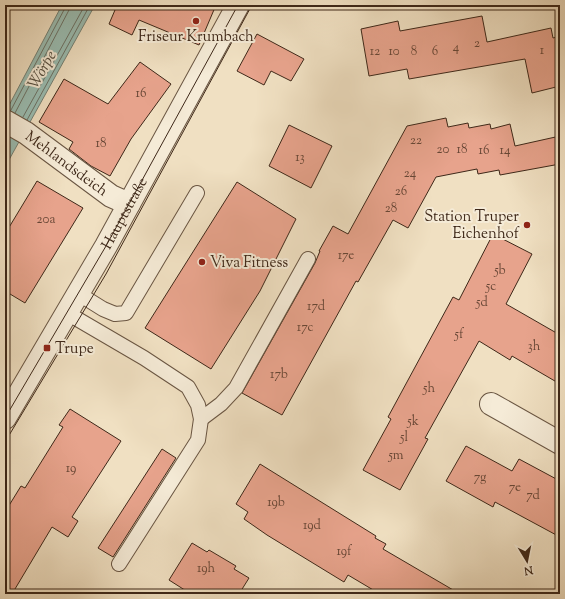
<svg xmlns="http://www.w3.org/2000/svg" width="565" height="599" font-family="'Sorts Mill Goudy',serif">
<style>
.water{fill:#9abdb2;stroke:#758175}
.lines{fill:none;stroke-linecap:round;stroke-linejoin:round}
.shore{stroke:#6c7266;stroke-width:1}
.building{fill:#e7a38c;stroke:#3e2819}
.service-casing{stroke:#6a5643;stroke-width:16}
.minor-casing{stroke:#6a5643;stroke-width:24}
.tertiary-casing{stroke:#6a5643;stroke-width:24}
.service{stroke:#f5ebd7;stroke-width:14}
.minor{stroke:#f5ebd7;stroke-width:22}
.tertiary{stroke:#f5ebd7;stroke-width:22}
.tram{stroke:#3e2819;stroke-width:1}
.poi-dot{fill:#8f2418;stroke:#f5ebd7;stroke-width:1.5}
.labels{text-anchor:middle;stroke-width:4;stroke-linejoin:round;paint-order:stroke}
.number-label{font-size:13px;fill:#684736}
.poi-label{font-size:15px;fill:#3e2819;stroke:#f5ebd7;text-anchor:start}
.street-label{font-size:15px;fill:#3e2819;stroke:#f5ebd7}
.water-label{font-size:16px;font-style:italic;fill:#554d3f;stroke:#f5ebd7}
</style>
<rect width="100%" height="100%" fill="#f0e0c2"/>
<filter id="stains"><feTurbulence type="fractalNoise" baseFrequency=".005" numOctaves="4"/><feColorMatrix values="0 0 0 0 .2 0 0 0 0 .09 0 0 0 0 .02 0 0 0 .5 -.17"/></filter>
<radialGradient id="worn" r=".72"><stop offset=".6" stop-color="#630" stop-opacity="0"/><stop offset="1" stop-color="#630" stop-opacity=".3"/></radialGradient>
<polygon class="water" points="62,5 95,5 5,167 5,113"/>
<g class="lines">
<g class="shore">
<polyline points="11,110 65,8 65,5"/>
<polyline points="15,113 69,10 70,5"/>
<polyline points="23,117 85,5"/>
<polyline points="27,120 90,5"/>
</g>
</g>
<g class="building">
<polygon points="104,5 216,5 199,45 139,20 132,35 109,24 115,10"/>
<polygon points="482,16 487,42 551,28 553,38 560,36 560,86 532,93 525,59 409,79 407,69 369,76 361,29 398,21 400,31"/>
<polygon points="257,34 304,59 291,81 271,71 264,85 237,71"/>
<polygon points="140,62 171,84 131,139 110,176 91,166 69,149 73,142 39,122 64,79 108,104"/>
<polygon points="446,118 448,127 468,123 469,128 490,124 491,129 510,124 515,146 560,136 560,164 500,175 499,170 478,174 477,169 436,177 408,228 393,220 358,282 356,281 282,415 242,393 315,263 320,251 319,251 333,226 348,234 407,126"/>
<polygon points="289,125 332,146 311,188 269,166"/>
<polygon points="37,181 83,208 25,303 5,291 5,234"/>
<polygon points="237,182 296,219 260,291 211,369 145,328"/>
<polygon points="493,234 532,254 506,304 560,335 560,384 512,356 510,360 479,341 425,438 428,439 400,490 363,470 391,419 388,417 453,297 459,300"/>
<polygon points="70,409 121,441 72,517 78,521 68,537 52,527 12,594 5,594 5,512 21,486 25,488 63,427 59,425"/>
<polygon points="466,446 512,471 519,459 560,481 560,537 495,502 493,507 446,481"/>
<polygon points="162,449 176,458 113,557 98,548"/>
<polygon points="260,464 376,536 375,538 386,544 383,549 460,594 380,594 348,575 344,582 267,535 244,519 248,512 236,504"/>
<polygon points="192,543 207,552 209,550 236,566 234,569 249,578 239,594 191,594 169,580"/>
</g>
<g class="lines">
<defs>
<g id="service">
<polyline points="79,294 103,309 115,314 126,313 197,193"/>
<polyline points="67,313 144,358 188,387 198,405 201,419 198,440 119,564"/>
<polyline points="201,419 221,404 236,388 308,259"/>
</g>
<g id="minor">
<path id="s1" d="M5,121L26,133L111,196L129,204"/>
<polyline points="491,404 560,443"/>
</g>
<g id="tertiary">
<path id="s2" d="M5,418L106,246L238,5"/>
</g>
</defs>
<use href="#service" class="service-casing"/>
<use href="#minor" class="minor-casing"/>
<use href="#tertiary" class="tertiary-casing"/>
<use href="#service" class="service"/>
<use href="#minor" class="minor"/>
<use href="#tertiary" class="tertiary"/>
<g class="tram">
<polyline points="5,418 106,246 238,5"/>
<polyline points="5,442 106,274 252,5"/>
</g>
</g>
<g class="poi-dot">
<circle cx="196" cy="21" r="4"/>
<circle cx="527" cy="225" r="4"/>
<circle cx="202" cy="262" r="4"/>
<rect x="43" y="344" width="8" height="8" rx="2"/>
</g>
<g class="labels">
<g class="number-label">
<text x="477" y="47">2</text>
<text x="456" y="51">4</text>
<text x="542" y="54">1</text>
<text x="375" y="55">12</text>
<text x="394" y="55">10</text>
<text x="414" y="55">8</text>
<text x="435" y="55">6</text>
<text x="141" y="97">16</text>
<text x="416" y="144">22</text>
<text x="101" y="147">18</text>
<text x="443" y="153">20</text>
<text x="462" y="153">18</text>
<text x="484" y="154">16</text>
<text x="505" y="154">14</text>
<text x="300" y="161">13</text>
<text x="410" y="177">24</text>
<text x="401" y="195">26</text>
<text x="391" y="212">28</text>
<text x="46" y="223">20a</text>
<text x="346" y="259">17e</text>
<text x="500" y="274">5b</text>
<text x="491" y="290">5c</text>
<text x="482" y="306">5d</text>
<text x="316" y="310">17d</text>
<text x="305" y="331">17c</text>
<text x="459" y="338">5f</text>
<text x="534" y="350">3h</text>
<text x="279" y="378">17b</text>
<text x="429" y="392">5h</text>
<text x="413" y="425">5k</text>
<text x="404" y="441">5l</text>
<text x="396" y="459">5m</text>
<text x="71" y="472">19</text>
<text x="480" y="481">7g</text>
<text x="515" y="491">7e</text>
<text x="533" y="499">7d</text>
<text x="276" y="506">19b</text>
<text x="312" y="529">19d</text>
<text x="344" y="555">19f</text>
<text x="206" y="572">19h</text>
</g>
<g class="poi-label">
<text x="196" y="41" text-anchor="middle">Friseur Krumbach</text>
<text x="519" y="221" text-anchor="end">Station Truper<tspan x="519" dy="17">Eichenhof</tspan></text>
<text x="210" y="267">Viva Fitness</text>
<text x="55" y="353">Trupe</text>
</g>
<g class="street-label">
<text dy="5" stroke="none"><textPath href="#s1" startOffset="75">Mehlandsdeich</textPath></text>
<text dy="5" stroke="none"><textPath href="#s2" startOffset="237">Hauptstraße</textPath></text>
</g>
<g class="water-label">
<text transform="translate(41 69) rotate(-60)" y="6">Wörpe</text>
</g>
</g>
<rect width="565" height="599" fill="none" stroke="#f0e0c2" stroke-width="20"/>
<rect x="6" y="6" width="553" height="587" fill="none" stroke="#3e2819" stroke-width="2"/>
<rect x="10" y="10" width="545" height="579" fill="none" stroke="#3e2819"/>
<g transform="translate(527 561) rotate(170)" stroke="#f5ebd7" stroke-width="3" paint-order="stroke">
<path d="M0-3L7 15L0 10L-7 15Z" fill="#3e2819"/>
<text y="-6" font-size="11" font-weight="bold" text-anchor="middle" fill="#3e2819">N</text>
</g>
<rect width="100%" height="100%" filter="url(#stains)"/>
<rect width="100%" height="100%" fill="url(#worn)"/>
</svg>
